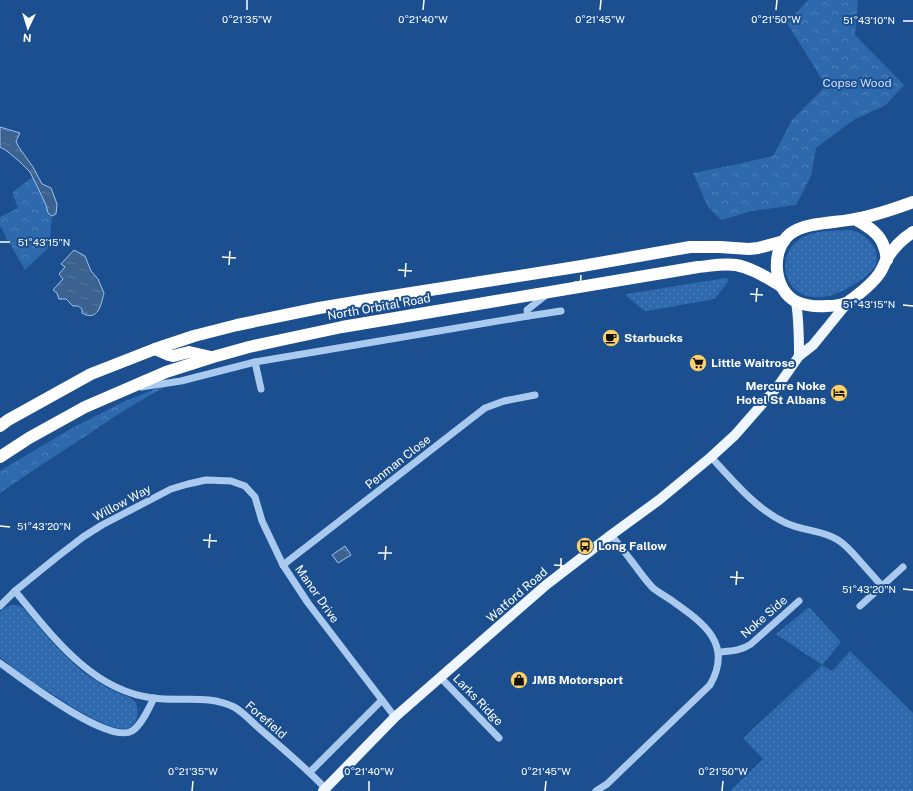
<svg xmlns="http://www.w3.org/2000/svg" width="913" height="791" font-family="'Public Sans',sans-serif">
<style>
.grass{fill:url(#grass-dots)}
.forest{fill:url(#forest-crowns)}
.water{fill:url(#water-ripples);stroke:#9cc4f0}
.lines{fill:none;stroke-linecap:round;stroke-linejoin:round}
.minor{stroke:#a9c9ee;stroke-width:7}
.major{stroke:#f0f6ff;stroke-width:10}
.highway{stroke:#fff;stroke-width:12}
.ticks{fill:none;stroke:#fff;stroke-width:1.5}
.labels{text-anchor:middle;stroke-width:4;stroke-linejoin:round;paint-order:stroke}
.park-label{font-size:12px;fill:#cfe3fa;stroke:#1b4f8f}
.street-label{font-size:12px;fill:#fff;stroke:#1b4f8f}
.poi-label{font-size:12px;font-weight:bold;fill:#fff;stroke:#1b4f8f;text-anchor:start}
.ticks-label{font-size:10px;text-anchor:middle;fill:#fff;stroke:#1b4f8f;stroke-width:4;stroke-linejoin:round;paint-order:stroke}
</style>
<defs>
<pattern id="grass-dots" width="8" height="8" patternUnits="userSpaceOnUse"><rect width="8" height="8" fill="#2e69ad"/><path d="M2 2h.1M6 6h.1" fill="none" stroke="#4d80b9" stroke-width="1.8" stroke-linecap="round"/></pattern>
<pattern id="forest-crowns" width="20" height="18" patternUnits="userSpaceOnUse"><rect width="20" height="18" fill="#2e69ad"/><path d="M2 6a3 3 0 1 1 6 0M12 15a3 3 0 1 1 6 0" fill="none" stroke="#4d80b9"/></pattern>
<pattern id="water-ripples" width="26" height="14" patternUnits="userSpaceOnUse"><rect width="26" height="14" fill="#3c6290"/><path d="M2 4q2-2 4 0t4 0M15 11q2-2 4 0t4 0" fill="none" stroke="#597aa1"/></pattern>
</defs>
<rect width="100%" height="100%" fill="#1b4f8f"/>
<g class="grass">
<path d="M850,230C860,232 865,235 872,244C876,249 878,257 876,264C871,277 838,296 824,297C821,298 818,297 815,297C780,296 774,248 807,235C820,230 836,231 850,230Z"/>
<polygon points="725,278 728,279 728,282 715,298 710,300 647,311 643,310 625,295 627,294"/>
<path d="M11,605L20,606L25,610C43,632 61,654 83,672C93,679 103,686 114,691C121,695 130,696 135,702C140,710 138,721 131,727C118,737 69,705 57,697C49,692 40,687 31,681C21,674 10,665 0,657V612L6,607Z"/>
<polygon points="809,607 841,642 822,665 832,671 850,651 913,713 913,791 730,791 763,759 743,738 822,665 776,634"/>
</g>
<g class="forest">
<polygon points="808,0 858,0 855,35 904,85 886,105 855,119 816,148 811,176 796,205 752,211 721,220 708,207 693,173 738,164 773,156 792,120 826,86 787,23"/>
<polygon points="33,177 46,205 48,213 52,216 49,247 25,270 0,226 0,217 18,208 13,195 13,192"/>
<path d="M169,385C141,399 115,416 89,434C59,453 29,473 0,493V471L72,428L123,402L163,386Z"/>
</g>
<g class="water">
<polygon points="0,127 20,133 16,141 18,146 33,167 42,184 51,188 57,204 56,214 52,216 48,213 46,205 36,184 30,172 20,162 7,151 0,147"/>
<path d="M74,250L85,256L91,271L98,279L104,293C101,305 98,322 82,313V309L78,306H73L66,299H59L57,293L53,290L63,279L59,274L65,267L61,264Z"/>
<polygon points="345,546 351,555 338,563 332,555"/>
</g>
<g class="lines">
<g class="minor">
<polyline points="528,316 561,311"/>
<polyline points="255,362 261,389"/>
<polyline points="141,387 181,381 255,362 528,316 527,310 546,295"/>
<path d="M711,457C733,481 757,510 786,523C803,531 823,530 838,540C846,545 852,552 858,559C866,568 874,577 882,586"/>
<polyline points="283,565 485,408 504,401 535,395"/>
<path d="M15,591C52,636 92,691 153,698C181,702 208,694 234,707C242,711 253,723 260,729C282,748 305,767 325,788"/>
<polyline points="0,606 15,591 57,557 83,537 102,525 171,489 188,484 206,480 231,481 245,486 255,497 262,521 283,565 308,603 395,717"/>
<polyline points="860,606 903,567"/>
<path d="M719,652C731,651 741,651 751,644L799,601"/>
<path d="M0,663C21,678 108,745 132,731C141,726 149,708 154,698"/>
<polyline points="441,678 499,738"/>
<polyline points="310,772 382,700"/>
<path d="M596,791L607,784L710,685C734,643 702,622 671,600C665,596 658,592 653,588C644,579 638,569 630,559C624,551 618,543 611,535"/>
</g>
<g class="major">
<path d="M796,302C799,320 799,337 799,356"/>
<polyline points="323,791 395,717 546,585 611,535 659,500 711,457 735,435 778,386 799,356 813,345 848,302"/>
</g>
<g class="highway">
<path d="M913,202C894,209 874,216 855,219C836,223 805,222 790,234C770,250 773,291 797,302C807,306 817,307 827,306C833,306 842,305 848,302C850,301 853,298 855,297C864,290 873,283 879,274C882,270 884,265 886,260C893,248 902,239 913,232"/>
<path d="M855,219C867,226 880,233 884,247C886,251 886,256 887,260"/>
<polyline points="155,349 169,355 173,356 189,352 211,357"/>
<polyline points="0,426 8,420 91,374 155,349 194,336 237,325 319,308 367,300 582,266 690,247 720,247 749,249 758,248 784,241"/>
<path d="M0,457L29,438L85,407L166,372L213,357L249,347L281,340L342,327L698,267C710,266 724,263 736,265C753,268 767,278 781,286"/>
</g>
</g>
<path class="ticks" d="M247,10V0M423,10L424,0M600,10L601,0M776,10L777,0M903,21H913M0,242H10M222,257L236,258M229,265L230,251M398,270L412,271M405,277L406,263M574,282L588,283M580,289L581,275M750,294L763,295M756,302L757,288M903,305L913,306M0,526L10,527M203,540L217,541M209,548L210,534M378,553H392M385,560L386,546M554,565L568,566M561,572V558M730,577L744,578M736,585L737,571M903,589L913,590M192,791L193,781M369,791V781M545,791L546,781M722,791L723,781"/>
<defs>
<symbol id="cafe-disc" viewBox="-11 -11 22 22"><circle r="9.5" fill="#ffd166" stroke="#1b4f8f"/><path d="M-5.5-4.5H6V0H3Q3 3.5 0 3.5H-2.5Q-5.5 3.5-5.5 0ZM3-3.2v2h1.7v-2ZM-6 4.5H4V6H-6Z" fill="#111"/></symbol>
<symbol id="supermarket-disc" viewBox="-11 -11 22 22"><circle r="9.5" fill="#ffd166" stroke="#1b4f8f"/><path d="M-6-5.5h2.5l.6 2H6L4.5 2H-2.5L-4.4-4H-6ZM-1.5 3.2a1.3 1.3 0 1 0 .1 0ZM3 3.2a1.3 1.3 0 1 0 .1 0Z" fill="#111"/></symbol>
<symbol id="hotel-disc" viewBox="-11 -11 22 22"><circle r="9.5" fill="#ffd166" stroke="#1b4f8f"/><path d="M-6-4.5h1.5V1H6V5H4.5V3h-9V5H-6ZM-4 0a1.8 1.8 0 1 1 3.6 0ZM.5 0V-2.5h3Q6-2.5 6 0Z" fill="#111"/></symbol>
<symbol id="bus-disc" viewBox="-11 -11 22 22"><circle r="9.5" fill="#ffd166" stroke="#1b4f8f"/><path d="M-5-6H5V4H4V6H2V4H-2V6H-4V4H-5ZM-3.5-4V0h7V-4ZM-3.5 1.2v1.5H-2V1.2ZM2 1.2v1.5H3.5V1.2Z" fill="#111"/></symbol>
<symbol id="shop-disc" viewBox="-11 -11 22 22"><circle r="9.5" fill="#ffd166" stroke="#1b4f8f"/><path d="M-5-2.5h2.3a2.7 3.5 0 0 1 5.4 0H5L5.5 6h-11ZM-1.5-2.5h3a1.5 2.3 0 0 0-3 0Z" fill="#111"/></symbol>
</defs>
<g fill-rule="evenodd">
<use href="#cafe-disc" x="601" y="328" width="20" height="20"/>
<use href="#supermarket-disc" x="688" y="353" width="20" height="20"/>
<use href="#hotel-disc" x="829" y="383" width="20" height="20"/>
<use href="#bus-disc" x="575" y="536" width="20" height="20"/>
<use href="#shop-disc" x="509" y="670" width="20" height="20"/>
</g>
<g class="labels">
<g class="park-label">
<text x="857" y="87">Copse Wood</text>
</g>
<g class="street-label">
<text transform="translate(379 307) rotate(-10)" y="4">North Orbital Road</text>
<text transform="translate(398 462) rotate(-38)" y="4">Penman Close</text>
<text transform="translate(122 503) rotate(-28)" y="4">Willow Way</text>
<text transform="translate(317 594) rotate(55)" y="4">Manor Drive</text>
<text transform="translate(517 595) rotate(-41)" y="4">Watford Road</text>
<text transform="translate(764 617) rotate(-41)" y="4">Noke Side</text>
<text transform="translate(478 700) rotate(46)" y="4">Larks Ridge</text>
<text transform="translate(266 720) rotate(41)" y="4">Forefield</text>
</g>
<g class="poi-label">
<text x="624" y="342">Starbucks</text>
<text x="711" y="367">Little Waitrose</text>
<text x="826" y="390" text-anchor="end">Mercure Noke<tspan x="826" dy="14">Hotel St Albans</tspan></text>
<text x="598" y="550">Long Fallow</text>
<text x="532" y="684">JMB Motorsport</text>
</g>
</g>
<g class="ticks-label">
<text x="247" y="23">0°21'35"W</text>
<text x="423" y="23">0°21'40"W</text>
<text x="600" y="23">0°21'45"W</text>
<text x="776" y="23">0°21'50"W</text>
<text x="869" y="24">51°43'10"N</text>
<text x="44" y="246">51°43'15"N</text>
<text x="869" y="308">51°43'15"N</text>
<text x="44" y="530">51°43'20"N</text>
<text x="869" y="593">51°43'20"N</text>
<text x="193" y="775">0°21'35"W</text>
<text x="369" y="775">0°21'40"W</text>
<text x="546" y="775">0°21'45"W</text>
<text x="723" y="775">0°21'50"W</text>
</g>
<g transform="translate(28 28) rotate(184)" stroke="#1b4f8f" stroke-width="3" paint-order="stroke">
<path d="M0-3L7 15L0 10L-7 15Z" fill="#ffffff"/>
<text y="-6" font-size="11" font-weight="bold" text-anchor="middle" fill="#ffffff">N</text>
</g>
</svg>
